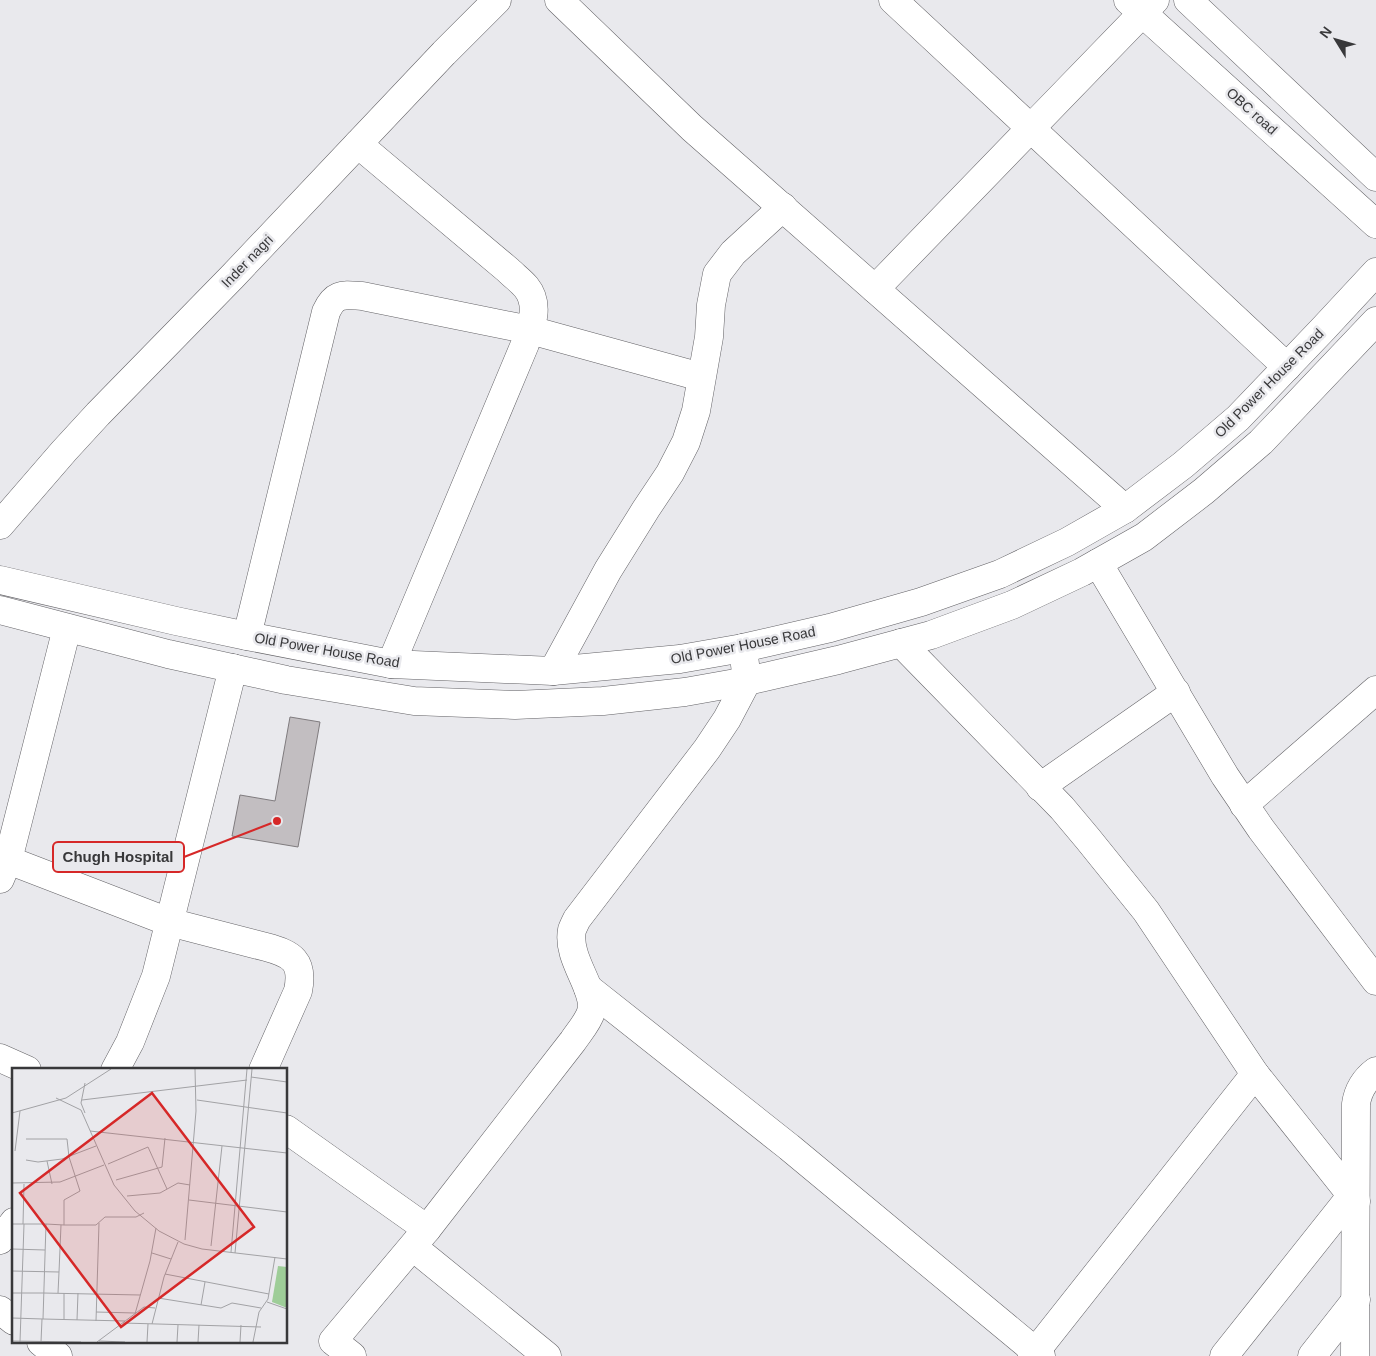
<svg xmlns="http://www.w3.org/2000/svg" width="1376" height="1356" font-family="Arial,sans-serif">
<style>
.building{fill:#c2bec1;stroke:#7f7b7e}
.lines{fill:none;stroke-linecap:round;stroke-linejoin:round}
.minor-casing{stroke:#636266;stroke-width:29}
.trunk-casing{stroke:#636266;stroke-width:29}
.minor{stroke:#fff;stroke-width:28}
.trunk{stroke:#fff;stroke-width:28}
.labels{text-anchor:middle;stroke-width:5;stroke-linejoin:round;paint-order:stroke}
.street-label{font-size:14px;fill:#38383a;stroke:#e9e9ed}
.inset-road{fill:none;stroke:#a2a2a5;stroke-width:1}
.view{fill:#d62828;fill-opacity:0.15;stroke:#d62828;stroke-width:2.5}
.inset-edge{fill:none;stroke:#38383a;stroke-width:2.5}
.leader{fill:none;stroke:#d62828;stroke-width:2}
.callout-dot{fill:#d62828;stroke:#e9e9ed;stroke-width:2}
.callout{fill:#e9e9ed;stroke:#d62828;stroke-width:2}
.callout-label{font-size:15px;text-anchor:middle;font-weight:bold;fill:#38383a}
</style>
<rect width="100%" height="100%" fill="#e9e9ed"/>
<polygon class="building" points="290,717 320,722 298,847 232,836 240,795 275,801"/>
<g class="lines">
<defs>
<g id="minor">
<polyline points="559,0 692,128 1125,509"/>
<polyline points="893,0 1287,367"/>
<polyline points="1128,0 1376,224"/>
<polyline points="1188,0 1376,177"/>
<path d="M358,144L508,270C514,276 521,281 526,287C540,304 532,325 525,344L391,664"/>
<polyline points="875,289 1155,0"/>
<polyline points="0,525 64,451 98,414 232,277 444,53 497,0"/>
<polyline points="1098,563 1225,776 1261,829 1376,981"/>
<path d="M247,636L326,312C335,292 344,295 362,296L530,330L701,377"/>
<polyline points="901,643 1062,808 1088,839 1146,911 1255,1074 1356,1201"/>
<polyline points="553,671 608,570 646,509 670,473 686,442 696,411 709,337 711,305 717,274 733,253 783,207"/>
<polyline points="1040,787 1176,692"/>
<polyline points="1244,805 1376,690"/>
<path d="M0,856L8,860L169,922L266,947C292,954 304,961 298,991L263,1070"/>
<polyline points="0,879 8,860 67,628"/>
<polyline points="588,988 789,1147 1041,1356"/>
<polyline points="0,1058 27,1070"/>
<polyline points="115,1070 130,1042 156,976 233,668"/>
<polyline points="286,1129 427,1229 333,1341 352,1356"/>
<path d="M427,1229L573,1041C579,1032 588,1022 591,1012C598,991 566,959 572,930C573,927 575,923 577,919L707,749L727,719L747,681L743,648"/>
<polyline points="0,1240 14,1222"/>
<polyline points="413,1247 547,1356"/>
<polyline points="0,1310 14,1321"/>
<polyline points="41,1342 58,1356"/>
<polyline points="1032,1356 1255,1074"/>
<polyline points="1224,1356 1352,1195"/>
<polyline points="1312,1356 1356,1300"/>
<path d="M1355,1356L1356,1104C1358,1090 1364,1080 1376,1071"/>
</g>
<g id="trunk">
<polyline points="0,580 176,621 247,636 391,664 553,671 680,659 743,648 830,628 921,602 1000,574 1067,542 1125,509 1183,465 1238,418 1324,328 1376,272"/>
<polyline points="0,610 168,654 286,680 414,701 515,705 603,701 685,692 747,681 838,660 931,635 1012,605 1082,572 1144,537 1204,491 1261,442 1376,321"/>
</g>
</defs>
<use href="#minor" class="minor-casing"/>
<use href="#trunk" class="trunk-casing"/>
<use href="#minor" class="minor"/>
<use href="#trunk" class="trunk"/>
</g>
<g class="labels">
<g class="street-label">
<text transform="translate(1252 111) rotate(42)" y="5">OBC road</text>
<text transform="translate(247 261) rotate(-46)" y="5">Inder nagri</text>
<text transform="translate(1269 383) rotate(-45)" y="5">Old Power House Road</text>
<text transform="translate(743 645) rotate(-11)" y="5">Old Power House Road</text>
<text transform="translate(327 650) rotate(10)" y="5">Old Power House Road</text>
</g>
</g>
<g transform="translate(12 1068)">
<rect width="275" height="275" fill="#e9e9ed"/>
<path d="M266,198L275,199V240L260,234Z" fill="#9ecd98"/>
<path class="inset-road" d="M239,9L275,14M44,30L69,42L102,117L123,143L147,163L172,176L190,181L275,191M70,32L235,12M185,32L275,45M0,45L54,30L99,1M73,45L69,35L73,15M78,63L275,85M14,71H55L57,89L68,123L52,132V157L34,156L31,251L113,253M3,83L8,43M14,92L26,94L50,91L84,78M35,93L40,116M96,96L136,79L155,121M104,112L150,99L153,70M0,115L48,114L92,97M115,128L148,125L166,115L178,117M177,132L275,144M0,156H34M11,156L12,116M52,157H84L93,149H124L132,145M173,172L184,43L183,1M199,178L210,78M0,181L33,182M219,184L235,1M140,185L159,191M223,185L240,1M0,203L47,204L49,157M153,206L257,226M0,225H31M31,225L128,227M46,225L47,204M146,230L209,240L220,235L249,240M255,234L275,241M189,237L193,214M84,244L123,245M123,246L138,193L144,160M0,250L31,251M52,252V225M65,252L66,225M84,253L87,155M111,255L249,259M140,256L152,209L166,174M0,273L69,274M87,273L113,274M8,274L12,156M29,274L30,251M85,274L132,239L143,240M135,274L136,256M165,274L166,257M186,274L187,257M228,274L229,257M241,274L247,244L256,231L263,189"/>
<path class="view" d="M140,25L242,159L109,259L8,125Z"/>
<rect width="275" height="275" class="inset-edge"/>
</g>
<path class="leader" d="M277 821L184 857"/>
<circle class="callout-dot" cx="277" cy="821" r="5"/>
<rect class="callout" x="53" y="842" width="131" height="30" rx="5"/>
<g class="callout-label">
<text x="118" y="862">Chugh Hospital</text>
</g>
<g transform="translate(1336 40) rotate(307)" stroke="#e9e9ed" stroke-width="4" paint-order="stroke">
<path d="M0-4L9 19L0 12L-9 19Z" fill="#38383a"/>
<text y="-8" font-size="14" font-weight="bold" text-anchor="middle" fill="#38383a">N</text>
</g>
</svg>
